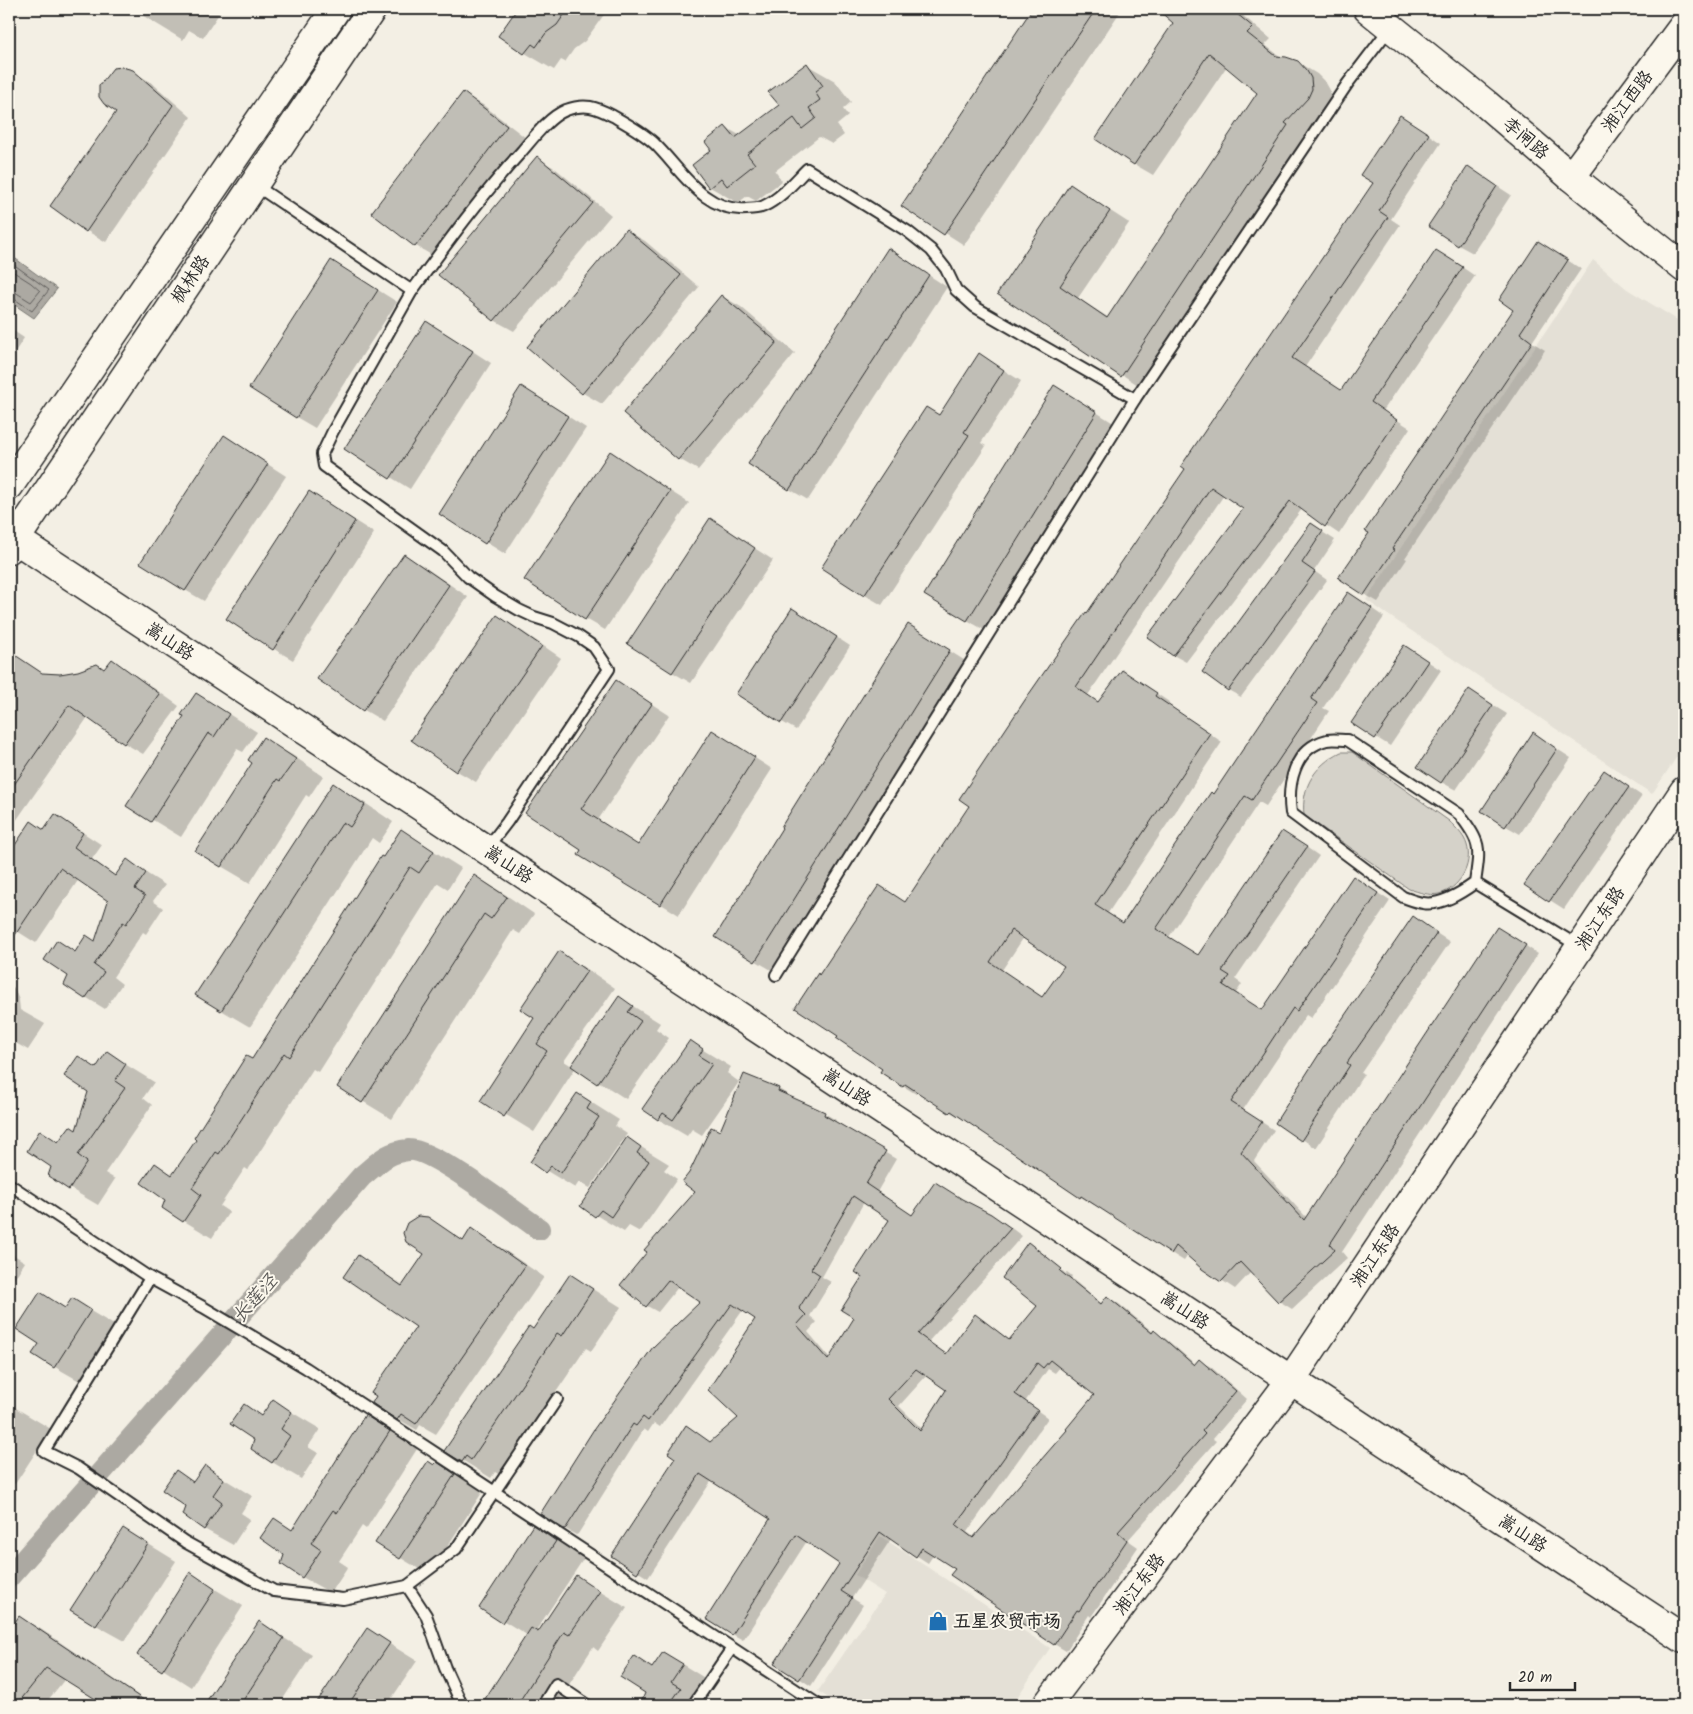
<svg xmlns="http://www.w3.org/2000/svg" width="1693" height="1714" font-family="Kalam,'LXGW WenKai TC',sans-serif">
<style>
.built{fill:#e4e0d6}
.green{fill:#d5d2c9;stroke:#807e7a}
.water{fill:#aca9a2;stroke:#787772}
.shadow{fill:#0003;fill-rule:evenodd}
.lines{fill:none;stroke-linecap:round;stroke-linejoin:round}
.shore{stroke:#5f5d5b;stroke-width:1}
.canal{stroke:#aca9a2;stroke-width:22}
.building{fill:#c0beb6;stroke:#2b2b2b;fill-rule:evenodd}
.lane-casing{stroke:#2b2b2b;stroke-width:14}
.secondary-casing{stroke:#2b2b2b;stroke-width:31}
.primary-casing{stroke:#2b2b2b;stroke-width:31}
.lane{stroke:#fbf7ec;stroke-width:10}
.secondary{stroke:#fbf7ec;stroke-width:28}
.primary{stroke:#fbf7ec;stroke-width:28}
.labels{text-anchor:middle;stroke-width:4;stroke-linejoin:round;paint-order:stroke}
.street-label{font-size:18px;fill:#2b2b2b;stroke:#fbf7ec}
.poi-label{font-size:18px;font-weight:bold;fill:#2b2b2b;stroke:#fbf7ec;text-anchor:start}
.water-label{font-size:19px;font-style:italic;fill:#585755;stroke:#fbf7ec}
</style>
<rect width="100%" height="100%" fill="#f3efe4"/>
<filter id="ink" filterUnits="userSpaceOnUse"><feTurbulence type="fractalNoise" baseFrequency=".02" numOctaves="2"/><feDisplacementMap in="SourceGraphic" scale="10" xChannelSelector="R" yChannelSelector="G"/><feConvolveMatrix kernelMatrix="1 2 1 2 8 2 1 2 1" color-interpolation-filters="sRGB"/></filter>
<g filter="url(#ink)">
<g class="built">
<polygon points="1593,260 1627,289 1684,324 1684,746 1652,794 1366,600"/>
<polygon points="880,1536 1050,1648 1012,1705 839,1705 818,1691 885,1594 855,1575"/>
</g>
<path class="green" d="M1341,752H1352L1449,821C1456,828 1464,835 1467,845C1473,865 1459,889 1439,894C1429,896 1419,892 1409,889L1304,815C1301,787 1315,765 1341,752Z"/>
<polygon class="water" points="9,254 57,289 34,318 9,301"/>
<g class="shadow">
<polygon points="132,9 222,9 203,38 189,30 183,40"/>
<polygon points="519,9 608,9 585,41 574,49 565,62 561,60 554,70 525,53 500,36"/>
<polygon points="1034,9 1122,9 964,245 903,206"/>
<polygon points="1159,9 1235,9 1271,39 1265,45 1281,57 1297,62 1317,74 1326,83 1330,90 1331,100 1327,109 1304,135 1307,137 1141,387 998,293 1070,185 1129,223 1078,298 1109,318 1259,93 1227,66 1153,175 1134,164 1175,23"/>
<polygon points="807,65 835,81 851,102 843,109 848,116 837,125 844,135 832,144 819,137 775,171 782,181 756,201 747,196 738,203 710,187 713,150 725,127 741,136 780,106"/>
<polygon points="132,71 152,83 191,117 106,242 87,231 118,111"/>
<polygon points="463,94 483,105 526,138 435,257 416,246"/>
<path d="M1413,124L1441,143L1391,219L1400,225L1305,367L1342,391L1450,259L1475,276L1383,411L1410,428L1339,534L1302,509L1186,662L1173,655L1245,509L1224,495L1088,695L1099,703L1135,679L1169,702L1167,705L1222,742L1108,913L1124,924L1214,796L1361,601L1384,617L1323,708L1329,711L1266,806L1259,802L1169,937L1198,956L1296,840L1319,856L1235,979L1242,984L1236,993L1263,1011L1367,886L1390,901L1311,1018L1306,1015L1243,1110L1274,1130L1254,1161L1307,1218L1511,936L1538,954L1342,1252L1347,1258L1292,1309L1279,1301L1251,1272L1235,1289L1203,1268L1188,1255L1184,1261L1171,1253L1095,1204L1094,1205L1081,1197L964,1118L963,1119L950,1112L918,1091L916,1094L903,1086L884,1069L839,1036L820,976L906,903L971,806L1088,615L1187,469ZM1024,937L1066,965L1043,998L1002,970Z"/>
<polygon points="537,158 556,169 611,215 514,331 494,320"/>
<polygon points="1482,176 1511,195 1473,253 1458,245"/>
<polygon points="626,230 645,241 699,287 602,404 583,393 529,347"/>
<polygon points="1552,250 1581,269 1532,342 1545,350 1405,558 1407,559 1378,602 1364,594 1515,310"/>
<polygon points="332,261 397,302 315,428 296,417"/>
<polygon points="907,261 947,287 808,500 789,489"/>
<polygon points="722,296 741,307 795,353 698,470 679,459"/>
<polygon points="9,328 24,338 9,361"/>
<polygon points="446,334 491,363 410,489 345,449"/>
<polygon points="980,355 1021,381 981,443 986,446 882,605 865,595 940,416"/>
<polygon points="1074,398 1115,424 986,631 967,620"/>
<polygon points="541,399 586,428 505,554 440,514"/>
<polygon points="224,436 286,476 204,601 185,590"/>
<polygon points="610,453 689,503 605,630 586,619"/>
<polygon points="328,504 374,533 293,660 274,649"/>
<polygon points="710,520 773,560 691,683 672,672"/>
<polygon points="1311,525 1335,540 1314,571 1327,580 1241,697 1228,690"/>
<polygon points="404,555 423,566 468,597 383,721 364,710"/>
<polygon points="497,616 516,627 561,658 476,782 457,771 412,740"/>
<polygon points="807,618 850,646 796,730 782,722"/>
<polygon points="926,636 967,662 773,971 716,937"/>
<polygon points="1418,655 1441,670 1390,746 1353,723"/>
<polygon points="15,657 45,675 60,675 105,670 112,661 131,672 179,706 143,754 124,743 88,717 9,831 9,666"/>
<polygon points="616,681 669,715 598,820 639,846 730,742 772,769 679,915 580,854 583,850 527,813"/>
<polygon points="1470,691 1507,714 1456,790 1441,782"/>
<polygon points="197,694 257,732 243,752 237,749 181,837 128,805 185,716"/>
<polygon points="1534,734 1571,758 1520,834 1506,826"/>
<polygon points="264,739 292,755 323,776 309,797 306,795 250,883 221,866 254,762"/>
<polygon points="1604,771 1642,796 1564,909 1526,885"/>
<polygon points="333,785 362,801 393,822 379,843 372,838 250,1027 221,1010"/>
<polygon points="56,815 102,845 92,859 117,877 127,861 165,885 153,901 163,908 146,934 143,932 113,977 122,984 105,1009 66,985 69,976 58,942 76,952 96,942 109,900 79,879 36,943 9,926 9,848 12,851 32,823 45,830"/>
<polygon points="402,831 461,868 448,889 438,883 318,1072 313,1069 248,1170 245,1168 220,1206 229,1212 212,1238 163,1208 166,1199 155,1165 174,1175 252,1061"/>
<polygon points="475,876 503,893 534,914 520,934 513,930 392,1119 339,1087"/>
<polygon points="1413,918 1450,942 1361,1073 1364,1074 1316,1148 1302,1139"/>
<polygon points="559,953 587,969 615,988 564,1061 572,1066 620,998 660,1023 656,1029 669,1038 626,1099 576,1067 534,1132 482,1100 535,1018"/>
<polygon points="9,983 14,988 19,1000 20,1010 45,1024 28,1050 12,1041 9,1046"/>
<polygon points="690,1042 731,1067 727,1073 739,1082 702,1135 692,1129 687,1136 658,1119"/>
<polygon points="107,1053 154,1082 143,1098 152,1105 105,1173 115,1179 98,1205 69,1188 52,1166 41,1132 60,1143 77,1131 97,1068"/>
<path d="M745,1075L779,1089L790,1096L789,1098L824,1113L836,1120L834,1123L896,1159L877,1192L913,1216L968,1204L1003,1222L1022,1236L928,1342L947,1355L975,1316L1010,1340L1039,1305L1029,1243L1038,1249V1251L1066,1274L1067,1272L1072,1276L1071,1278L1102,1304L1108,1297L1119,1304L1154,1333L1166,1339L1196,1365L1199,1361L1211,1367L1247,1399L1213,1439L1216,1441L1128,1540L1138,1547L1091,1617L1089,1615L1066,1651L1054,1644L956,1568L934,1554L928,1563L891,1539L852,1598L863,1605L811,1686L776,1663L841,1563L807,1541L743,1640L732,1634L772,1519L712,1480L648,1578L637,1571L711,1443L740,1418L756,1319L743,1310L660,1427L654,1423L648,1432L644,1429L578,1534L576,1535L564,1528L702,1302L679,1286L658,1312L647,1306L697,1192ZM864,1202L890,1220L864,1276L856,1318L830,1358L808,1332L817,1322L810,1316L831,1282L822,1277ZM1060,1367L1096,1395L1069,1430L975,1538L967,1532L1048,1418L1025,1402L1048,1369L1055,1373ZM927,1375L948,1389L922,1429L899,1406Z"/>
<polygon points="578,1094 619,1120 615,1126 627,1134 590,1188 579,1182 575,1188 532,1162"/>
<polygon points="628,1139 669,1164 664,1170 677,1179 640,1232 629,1226 624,1232 581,1206"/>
<polygon points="427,1218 464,1241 472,1230 491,1241 544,1277 436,1434 420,1425 417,1430 398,1419 418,1327 358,1257 404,1286 426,1254"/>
<polygon points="9,1252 25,1262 9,1287"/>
<polygon points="570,1275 621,1307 591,1351 586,1348 500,1475 495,1472 491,1478 446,1450 533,1330"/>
<polygon points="40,1294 66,1309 72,1300 119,1328 83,1383 55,1367 40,1343"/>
<polygon points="273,1401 320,1429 308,1447 318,1453 301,1479 272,1462 255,1440 244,1406 263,1417"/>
<polygon points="9,1404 51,1429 15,1484 9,1481"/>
<polygon points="365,1416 417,1449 366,1529 362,1526 339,1561 348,1567 331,1593 302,1577 293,1531"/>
<polygon points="437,1464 483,1491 429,1575 376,1543"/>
<polygon points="205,1467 252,1496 241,1513 250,1519 233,1545 204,1529 187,1506 176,1472 195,1483"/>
<polygon points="533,1527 584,1558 535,1632 538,1634 576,1577 627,1608 598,1651 593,1647 556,1705 483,1705 527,1635 481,1607"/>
<polygon points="124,1529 176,1561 125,1641 96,1625"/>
<polygon points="190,1574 243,1606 191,1687 139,1654"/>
<polygon points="20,1617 39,1628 152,1705 107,1705 65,1679 44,1705 27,1705 22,1703 20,1705 9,1705 9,1633"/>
<polygon points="259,1623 312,1655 279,1705 211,1705 207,1703"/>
<polygon points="367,1630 417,1661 387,1705 316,1705"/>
<polygon points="664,1653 711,1682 699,1699 709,1705 649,1705 643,1701 653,1669"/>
</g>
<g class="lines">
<g class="shore">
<polyline points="9,261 49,290 32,311 13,298 9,298"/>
<polyline points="9,269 31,283 40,291 31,302 15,292 9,291"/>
</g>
<path class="canal" d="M9,1577L362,1176C378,1163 387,1152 408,1150C430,1147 517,1213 539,1229"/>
</g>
<g class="building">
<polygon points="517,9 568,9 557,25 546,33 536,47 532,44 524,54 498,36"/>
<polygon points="1032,9 1096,9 944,235 901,206"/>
<polygon points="1157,9 1231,9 1253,27 1247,33 1276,56 1286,57 1298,61 1307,71 1311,78 1312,89 1308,98 1285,123 1288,125 1121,377 997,294 1070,184 1110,211 1060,286 1107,318 1257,93 1209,53 1134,165 1095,139 1173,23"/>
<polygon points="807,63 823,86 815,92 820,100 809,108 816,118 802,129 794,118 747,154 755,164 727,186 721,178 709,188 692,165 711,150 705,142 725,126 735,138 779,105 768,92"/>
<polygon points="122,67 133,70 173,105 86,232 50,206 116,112 104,104 99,97 99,86 113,68"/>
<polygon points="463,92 507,126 415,247 371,213"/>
<path d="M1400,115L1429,134L1379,211L1388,217L1292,358L1341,390L1436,250L1463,267L1371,402L1397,420L1325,527L1290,501L1173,656L1147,637L1243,509L1211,487L1076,687L1098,702L1122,670L1157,693L1155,696L1210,733L1095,905L1123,923L1211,792L1213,794L1348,592L1372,608L1311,699L1317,703L1278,761L1252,800L1245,796L1156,929L1198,955L1282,831L1307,847L1222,971L1230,976L1223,985L1262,1010L1353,876L1378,893L1297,1011L1293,1008L1231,1102L1262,1122L1241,1152L1304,1220L1497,927L1526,945L1330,1244L1335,1250L1278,1302L1240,1262L1221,1282L1202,1269L1176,1246L1171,1254L1081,1196L1080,1198L951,1111L949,1113L905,1084L903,1087L880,1072L882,1069L836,1038L838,1036L795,1008L818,973L819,975L879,885L905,902L969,806L959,799L1027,697L1086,612L1087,613L1185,469L1181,466L1373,183L1360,175ZM1011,930L1064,966L1042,997L990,962Z"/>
<polygon points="537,156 593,203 494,321 438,275"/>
<polygon points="1468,166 1497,186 1458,246 1428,226"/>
<polygon points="626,229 681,275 582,394 527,347"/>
<polygon points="1538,241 1568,260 1520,333 1532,342 1392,549 1394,550 1364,595 1338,578 1369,533 1365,531 1513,310 1499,300"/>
<polygon points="888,248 929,275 789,490 748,464"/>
<polygon points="331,260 378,290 296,418 249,388"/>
<polygon points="721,295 777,342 678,460 623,413"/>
<polygon points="426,321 473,351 390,479 344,449"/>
<polygon points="979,353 1004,370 964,432 969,435 864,596 821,568 926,407 939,415"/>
<polygon points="1054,385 1097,412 967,621 924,595"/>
<polygon points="521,386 568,416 485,544 439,514"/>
<polygon points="224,435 268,464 185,591 140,563"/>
<polygon points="610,451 670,491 585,620 524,580"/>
<polygon points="309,491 355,521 273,650 226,619"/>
<polygon points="710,518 755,548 672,673 627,644"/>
<polygon points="1311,523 1323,531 1302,563 1315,572 1228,691 1202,672"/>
<polygon points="404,554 449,585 363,711 317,679"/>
<polygon points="792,608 837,637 781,723 736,694"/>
<polygon points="497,615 542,646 456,772 411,740"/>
<polygon points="908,624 950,650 755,962 715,937 782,828 781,827"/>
<polygon points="1404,645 1428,661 1375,739 1351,723"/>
<polygon points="15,655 42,673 60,674 78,671 97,664 104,669 112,659 160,694 124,744 69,705 9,792 9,664"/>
<polygon points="616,680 652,704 581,809 638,845 712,730 755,757 660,905 578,855 581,850 525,813"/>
<polygon points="1469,689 1493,705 1441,783 1417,767"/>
<polygon points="196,693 229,714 214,737 208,733 151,822 126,806 184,716 181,715"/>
<polygon points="1533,732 1557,749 1505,827 1481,811"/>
<polygon points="263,737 296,759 280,781 277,779 221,867 195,851 252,763 248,760"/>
<polygon points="1604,770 1629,787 1549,902 1524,885"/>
<polygon points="333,783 365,805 350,827 343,822 221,1011 195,995"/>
<polygon points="55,814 83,833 74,847 115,876 127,859 146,873 135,889 145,896 126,924 123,922 94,965 104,972 85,999 64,985 68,976 44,960 57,940 75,952 86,935 95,941 108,901 60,868 9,944 9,854 31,821 44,830"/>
<polygon points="401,829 434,851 419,873 410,867 289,1057 284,1053 219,1154 216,1152 192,1188 201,1195 183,1222 162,1208 165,1200 141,1183 155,1163 172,1175 196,1140 194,1138 246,1056 252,1059 381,856 383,857"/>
<polygon points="474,875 507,897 491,919 484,914 362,1103 337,1087"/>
<polygon points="1413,916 1437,933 1347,1063 1350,1065 1301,1141 1275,1123 1332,1034"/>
<polygon points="559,951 587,971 537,1044 547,1051 504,1117 480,1101 534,1018 520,1009"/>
<polygon points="619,996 633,1006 628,1012 641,1021 597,1084 571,1066"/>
<polygon points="690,1040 703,1049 699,1056 712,1064 673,1120 663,1113 658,1120 642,1109"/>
<polygon points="107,1051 126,1064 115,1081 125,1088 78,1155 87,1162 69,1190 48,1176 51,1167 27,1151 40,1130 58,1142 70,1126 76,1130 88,1092 64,1076 78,1056 96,1068"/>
<path d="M744,1074L779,1088L778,1091L825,1112L824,1115L886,1151L866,1184L912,1215L935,1182L962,1199L991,1214L1011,1228L918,1334L946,1354L975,1314L1009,1340L1037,1306L1002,1278L1028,1242L1062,1269L1060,1271L1101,1304L1107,1296L1152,1333L1154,1330L1194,1365L1199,1359L1236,1391L1202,1431L1205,1434L1118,1532L1127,1540L1079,1611L1077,1610L1054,1645L950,1575L955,1569L922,1548L916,1557L880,1532L841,1591L852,1598L799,1680L774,1664L839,1564L796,1535L732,1635L706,1619L770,1519L700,1474L637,1573L611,1556L675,1458L668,1453L686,1425L710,1442L738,1418L708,1390L755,1319L732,1304L648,1421L643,1417L636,1426L633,1424L566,1528L564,1529L540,1514L594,1429L653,1347L700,1302L668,1280L646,1307L620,1285L647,1252L644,1250L695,1192L682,1182L689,1173L711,1127L720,1131ZM853,1196L889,1220L855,1272L862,1277L841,1310L854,1318L828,1360L797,1325L806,1315L799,1308L820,1275L811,1269ZM1050,1360L1094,1395L1066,1429L1067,1430L973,1538L956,1525L1038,1410L1015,1394L1037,1363L1043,1368ZM916,1369L946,1390L920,1431L888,1399Z"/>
<polygon points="577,1093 591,1102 587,1109 599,1117 561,1173 551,1166 545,1173 530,1162"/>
<polygon points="627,1137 641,1147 637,1153 649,1161 611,1217 601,1210 595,1217 580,1206"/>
<polygon points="418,1216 428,1217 463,1241 471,1228 525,1266 416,1424 401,1414 397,1420 372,1403 376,1396 371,1393 416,1327 343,1277 358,1255 402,1286 424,1254 406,1242 403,1233 407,1223"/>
<polygon points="570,1274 593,1289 562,1336 557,1333 471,1460 466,1456 462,1462 444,1451 529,1326 533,1329"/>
<polygon points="40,1292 65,1308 72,1298 91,1310 54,1368 32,1354 39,1344 16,1329"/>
<polygon points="273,1399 292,1412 281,1429 290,1436 272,1463 251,1449 254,1440 230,1424 244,1404 261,1416"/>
<polygon points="365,1415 390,1431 337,1513 333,1510 311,1543 321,1550 302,1578 281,1564 284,1555 260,1538 274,1518 292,1530"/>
<polygon points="428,1461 434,1465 437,1462 455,1474 400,1559 375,1543"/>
<polygon points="205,1465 224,1479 213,1495 222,1502 204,1530 183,1515 186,1507 162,1490 176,1470 193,1482"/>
<polygon points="533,1525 556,1541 502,1623 479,1608"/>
<polygon points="123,1528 148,1544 96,1626 70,1610"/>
<polygon points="190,1572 215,1589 162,1671 137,1655"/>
<polygon points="576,1575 600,1591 569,1635 564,1632 517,1705 481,1705 531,1628 538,1632"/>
<polygon points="19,1616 151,1705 105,1705 46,1668 19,1702 9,1696 9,1631"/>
<polygon points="259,1621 284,1638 240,1705 204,1705"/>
<polygon points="367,1628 390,1643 348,1705 315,1705"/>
<polygon points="663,1652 683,1664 671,1682 681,1688 669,1705 640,1705 645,1693 620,1677 634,1656 652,1668"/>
</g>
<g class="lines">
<defs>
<g id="lane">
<path d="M255,185L412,291C447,243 482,195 522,151C534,137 549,117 566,110C585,103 596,107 613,116C627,124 642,132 654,143C681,169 703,212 746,209C752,208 759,209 764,206C781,198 794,182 807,169L907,231L931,250L946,269L956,290L975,307L1135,399"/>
<polyline points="412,291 333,431 322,454 324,466 443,551 468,577 495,596 519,610 534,617 553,623 578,636 594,647 609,669 507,822 487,848"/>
<path d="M1475,883C1461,893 1441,906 1423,903C1416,902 1409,899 1403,897L1291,813C1287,784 1294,748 1327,740C1333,739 1341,740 1347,740L1459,814C1482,843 1480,848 1475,883L1580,947"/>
<polyline points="776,975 1135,399 1348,83 1390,28"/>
<polyline points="9,1184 150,1278 203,1307 306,1368 819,1705"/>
<polyline points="150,1278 44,1451 78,1468 185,1542 274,1591 343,1599 407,1586 456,1549 557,1399"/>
<polyline points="407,1586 426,1615 445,1668 462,1705"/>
<polyline points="543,1705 556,1684 587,1705"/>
<polyline points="693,1705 732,1648"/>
</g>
<g id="secondary">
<polyline points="1368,9 1486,104 1571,177 1684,268"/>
<polyline points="1571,177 1684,25"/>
<polyline points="9,535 1684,1639"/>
<polyline points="1047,1705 1291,1380 1684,791"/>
</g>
<g id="primary">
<polyline points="9,486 336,9"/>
<polyline points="9,549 372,9"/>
</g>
</defs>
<use href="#lane" class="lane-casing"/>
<use href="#secondary" class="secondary-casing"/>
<use href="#primary" class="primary-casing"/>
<use href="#lane" class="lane"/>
<use href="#secondary" class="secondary"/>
<use href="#primary" class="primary"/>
</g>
</g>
<defs>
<symbol id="shop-bare" viewBox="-9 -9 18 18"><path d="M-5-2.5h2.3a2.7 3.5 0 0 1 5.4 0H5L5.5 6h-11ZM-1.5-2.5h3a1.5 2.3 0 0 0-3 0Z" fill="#1f6fb2" stroke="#fbf7ec" stroke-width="2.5" paint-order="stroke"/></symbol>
</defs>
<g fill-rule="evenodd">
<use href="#shop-bare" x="924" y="1607" width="28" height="28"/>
</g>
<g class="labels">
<g class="street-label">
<text transform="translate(1627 101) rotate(-53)" y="6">湘江西路</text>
<text transform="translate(1526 138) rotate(40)" y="6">李闸路</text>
<text transform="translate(190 279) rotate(-56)" y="6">枫林路</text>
<text transform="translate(170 641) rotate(33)" y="6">嵩山路</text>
<text transform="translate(509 864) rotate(33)" y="6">嵩山路</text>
<text transform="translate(1600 918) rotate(-56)" y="6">湘江东路</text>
<text transform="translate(847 1087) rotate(33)" y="6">嵩山路</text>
<text transform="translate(1375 1255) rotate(-56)" y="6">湘江东路</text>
<text transform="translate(1185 1310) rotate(33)" y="6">嵩山路</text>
<text transform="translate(1523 1533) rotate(33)" y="6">嵩山路</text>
<text transform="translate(1139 1584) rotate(-53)" y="6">湘江东路</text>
</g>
<g class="poi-label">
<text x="953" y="1627">五星农贸市场</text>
</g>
<g class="water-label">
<text transform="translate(254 1298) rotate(-49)" y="7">长莲泾</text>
</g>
</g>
<rect width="1693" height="1714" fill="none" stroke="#fbf7ec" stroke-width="30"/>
<rect x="15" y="15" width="1663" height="1684" fill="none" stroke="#2b2b2b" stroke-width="2" filter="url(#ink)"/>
<path d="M1510 1682v8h65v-8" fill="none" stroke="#2b2b2b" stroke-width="2.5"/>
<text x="1518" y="1682" font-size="15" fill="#2b2b2b" stroke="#fbf7ec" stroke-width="4" paint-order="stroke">20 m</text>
</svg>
